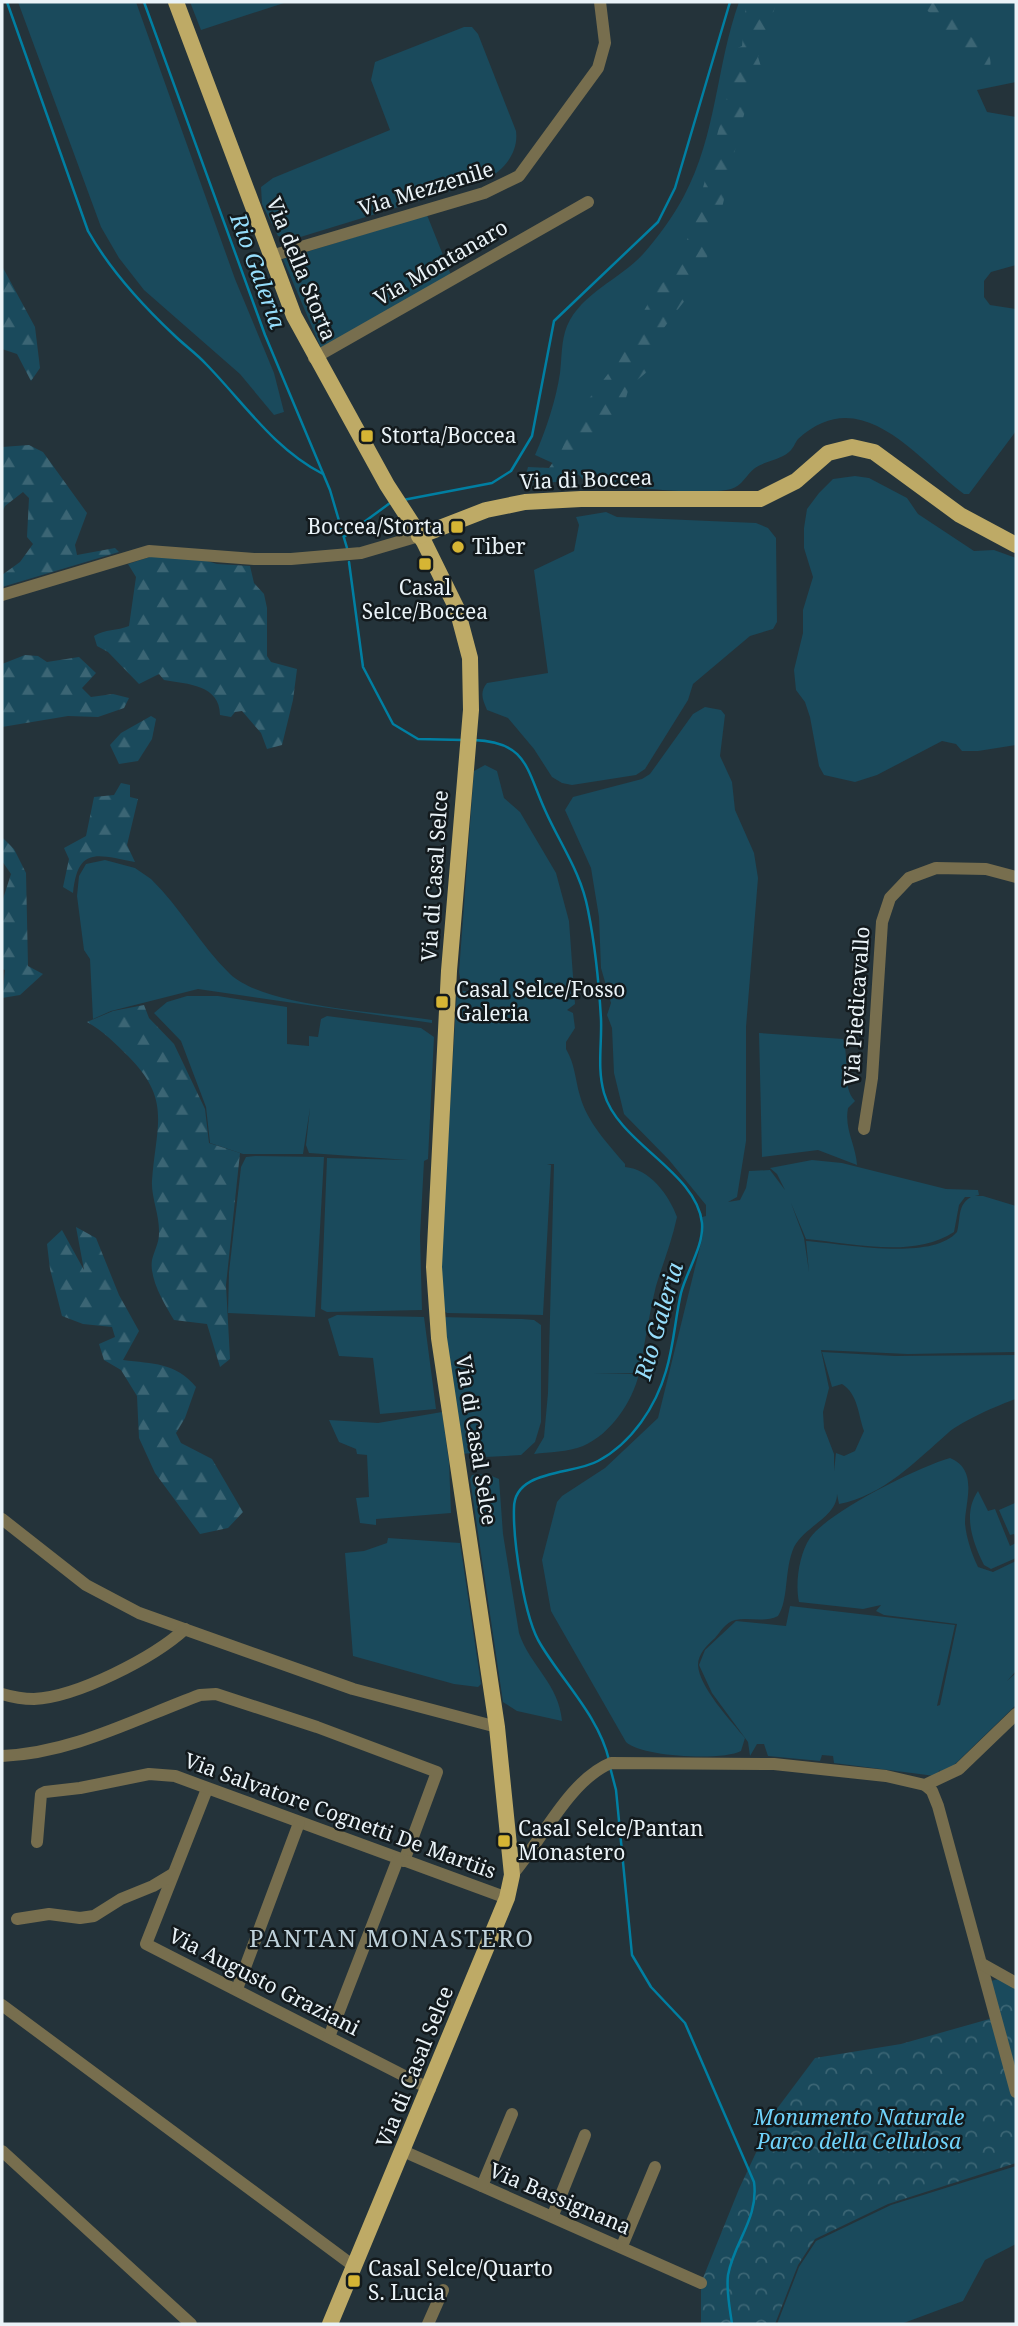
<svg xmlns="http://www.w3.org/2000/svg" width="1018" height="2326" font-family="'Noto Serif',serif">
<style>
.grass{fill:#1a4a5c;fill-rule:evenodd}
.forest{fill:url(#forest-firs)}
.park{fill:url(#park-crowns)}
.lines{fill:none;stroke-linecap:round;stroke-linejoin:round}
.stream{stroke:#007fa2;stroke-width:2.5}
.minor{stroke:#776e4e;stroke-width:12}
.major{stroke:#beaa66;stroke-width:16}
.poi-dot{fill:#d6b534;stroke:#131a1d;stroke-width:2.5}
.labels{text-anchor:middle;stroke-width:5;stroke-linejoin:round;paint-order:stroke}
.street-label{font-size:21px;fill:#eaf3f8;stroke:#131a1d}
.poi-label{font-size:21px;fill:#eaf3f8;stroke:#131a1d;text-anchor:start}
.park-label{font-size:21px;font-style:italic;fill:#6fd3fb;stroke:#131a1d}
.water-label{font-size:23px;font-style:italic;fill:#96ddfb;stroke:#131a1d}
.quarter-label{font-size:24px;letter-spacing:2px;fill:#bed1da;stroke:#131a1d}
</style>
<defs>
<pattern id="forest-firs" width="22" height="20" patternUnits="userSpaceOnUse" patternTransform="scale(1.75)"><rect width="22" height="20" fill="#1a4a5c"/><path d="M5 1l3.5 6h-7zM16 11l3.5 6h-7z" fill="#3b6574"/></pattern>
<pattern id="park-crowns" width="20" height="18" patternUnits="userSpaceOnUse" patternTransform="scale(1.75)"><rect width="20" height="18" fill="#1a4a5c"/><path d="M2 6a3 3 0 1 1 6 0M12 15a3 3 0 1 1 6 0" fill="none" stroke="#3b6574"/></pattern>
</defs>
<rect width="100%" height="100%" fill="#24333a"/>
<g class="grass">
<polygon points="18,2 136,2 235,279 274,373 284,412 274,415 240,374 144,290 119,258 101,227"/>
<polygon points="190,2 287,2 201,30"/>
<path d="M739,2H1016V82L977,90L987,112L1016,117V265L991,272L984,281V297L990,305L1016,309V431L969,494H964C915,457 861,381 798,439C795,443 793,449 789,452C780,460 765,461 755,468C746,475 742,486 731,489C698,497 622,485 586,483L579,475L535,455C546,430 556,400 560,373C562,357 561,341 567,326C582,292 620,280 644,253C658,237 674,215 684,196C717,134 716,66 739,2Z"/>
<path d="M464,27H472L478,34L516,131C519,154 502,172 483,181L294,239L278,236L262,204L261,187L273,178L390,130L371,80L375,62Z"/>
<polygon points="427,215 451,275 321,348 283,259"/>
<polygon points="855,476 869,478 907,498 918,514 974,551 994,550 1016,558 1016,745 978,751 962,751 956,744 942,741 877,775 855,782 824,775 819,766 810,717 805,702 796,690 794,670 803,633 803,610 813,577 804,548 804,528 807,509 819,493 833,479"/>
<path d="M606,512L617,517L756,523L768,528L776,538L777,622L773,629L750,636L693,684L688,700L645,769L636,775L572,785L562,783L552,777L534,749L508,718L487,710C483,700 479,693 487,683L548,673L534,570L574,551L579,525L576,517Z"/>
<path d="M705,707L721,710L725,715L720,756L732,782L735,810L754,853L758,878L746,1027V1141L737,1197L728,1202L740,1200L746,1188L749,1171L770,1170L785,1190L777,1174L770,1168L812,1160L842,1163L946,1189L978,1190L979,1195L975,1196H983L1016,1206V1352L908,1354L821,1350L829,1388L823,1412L824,1428L834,1454V1471L836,1453L844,1456L855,1451L864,1431C858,1414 858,1394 842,1384L832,1387L822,1352L895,1356L1016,1355V1399C1000,1404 960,1422 948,1433C917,1460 883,1496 839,1504L837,1494C837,1517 805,1526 794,1547C784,1569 789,1600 778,1616C764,1623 749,1617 735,1620C725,1623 721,1631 715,1638C707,1645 698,1654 698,1665C699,1687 731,1721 745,1738L741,1751C723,1761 641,1757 626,1742L551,1611L542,1560L557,1502L562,1496L605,1468L658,1418L703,1235L702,1217L706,1216V1205L669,1160L624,1114L614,1073L612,1028L607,1015L611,1003L601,968L599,917L591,868L565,810L573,797L642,779L650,774L693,714ZM965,1197H971C957,1205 961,1218 957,1232C931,1262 841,1243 806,1241L809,1272L804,1238L791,1203L806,1239C852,1243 913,1259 954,1232L959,1205Z"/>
<path d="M485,765L497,771L504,798L520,812L556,873L569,921L575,1004L567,1010L573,1013L575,1028L566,1042V1049C575,1064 575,1079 580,1096C587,1122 608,1144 625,1164V1167C650,1169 669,1195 677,1217C672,1241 663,1263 656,1286C649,1315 645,1343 639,1373H594L639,1374C632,1402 611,1434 583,1446C568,1452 549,1452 534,1454L544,1437L548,1393L554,1164H547L551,1165L543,1315L447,1313L444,1311L440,1273L457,990L496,995L461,984L459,972L474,771Z"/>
<path d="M105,860L135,868L151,879C181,908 200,945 230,974C265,1007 382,1012 432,1020V1023L198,989L111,1011L93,1019L90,959L84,950L77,896L79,876L86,864Z"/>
<polygon points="187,996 218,996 287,1007 287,1044 309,1046 309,1036 318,1037 321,1019 327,1016 421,1028 434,1037 428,1159 424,1161 420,1236 422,1310 327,1312 321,1309 327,1158 408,1160 309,1153 306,1145 310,1108 303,1154 243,1154 210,1143 206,1107 181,1041 154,1013 167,1002"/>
<path d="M759,1033L843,1039C850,1060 841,1086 855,1101L848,1108C844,1129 856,1145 857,1165L818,1150L762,1157Z"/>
<polygon points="255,1156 324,1157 315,1317 228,1313 229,1272 241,1167 246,1157"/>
<polygon points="337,1315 424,1317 436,1409 380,1414 373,1358 339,1356 328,1319"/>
<polygon points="441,1317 522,1319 534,1320 541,1325 541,1422 535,1442 521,1455 486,1457 483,1452 461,1454"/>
<polygon points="442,1412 449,1462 451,1513 376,1519 376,1525 360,1523 356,1498 369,1497 367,1455 357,1454 356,1449 339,1442 329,1420 378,1423"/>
<path d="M950,1458C979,1470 965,1502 965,1523C966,1537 972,1555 978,1567L993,1572L1016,1561V1671L1007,1681L1016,1673V1705L952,1767L940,1772V1770L935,1776L834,1763L833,1756L822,1755L820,1761L768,1756L764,1744H757L750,1756L748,1742L712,1693L699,1665L705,1650L736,1621L786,1626L790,1606L955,1625L937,1706L940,1705L957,1624L884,1615L876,1611L881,1605L863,1609L799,1602C795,1584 799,1554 810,1538C828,1512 918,1467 950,1458Z"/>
<path d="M487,1474L499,1479L503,1534L519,1633C530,1666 559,1684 562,1721L517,1711L503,1702L470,1479L472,1475Z"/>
<path d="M978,1491L988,1511L995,1509L1010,1546L1016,1543V1558L991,1569L984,1565C973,1543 962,1514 978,1491Z"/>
<polygon points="1015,1503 1016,1505 1016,1538 1014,1534 1010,1535 999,1510"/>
<polygon points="388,1538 460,1543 481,1684 478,1687 454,1684 353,1656 345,1553 364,1551 387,1543"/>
<polygon points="1016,2166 1016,2244 985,2260 963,2301 901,2324 777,2324 799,2267 816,2241 891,2205"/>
</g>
<g class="forest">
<path d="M746,2L776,4L758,57L764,76L756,79C730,144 728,216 698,279C683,311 648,334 648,371L629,387L623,409L608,418L606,438L578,455L577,481L536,483L525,479L528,467L549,468L562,449L575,417L611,370L617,350L629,337L653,295L674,268L692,229L732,79L733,50L742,46Z"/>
<path d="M912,2H957L960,27C971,40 1001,51 987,75H975C958,56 939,9 912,2Z"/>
<polygon points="2,266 35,327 40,368 31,381 17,354 2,349"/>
<polygon points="29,445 43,452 87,513 75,545 77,555 115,548 119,552 2,587 2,575 20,562 33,544 27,537 29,498 23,492 5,506 2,513 2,447"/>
<path d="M153,556L197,558L217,564L250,566L254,583L264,594L267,608V656L271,662L297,669L293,700L282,745L267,749L261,733L242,711L235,712L231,717L220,715C220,685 188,684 164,680L159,674L139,684L108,652L97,646L94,636C105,629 117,631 129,626L136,577L128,564Z"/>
<polygon points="25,655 38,656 47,662 79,657 96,673 82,688 91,697 113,694 129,698 124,708 98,717 68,716 2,727 2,664"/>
<polygon points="151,716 156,719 152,739 138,761 119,764 110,745 121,733"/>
<path d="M121,783L130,785V797L138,799L127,845L135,862C97,855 78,846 73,893L63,887L69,859L64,848L86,836L94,797L114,795Z"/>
<polygon points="2,837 14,849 26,873 28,966 43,974 20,995 2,998 5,970 2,969 2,902 11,874 2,861"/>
<path d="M144,1005L149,1018L174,1044L205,1109L209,1143L240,1153L226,1285L230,1359L220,1367L207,1324L174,1320C165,1305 149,1279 152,1260C154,1251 159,1243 159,1234C160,1216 151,1197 152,1181C156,1125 172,1100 128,1056C115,1043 103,1031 87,1022L113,1011Z"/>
<path d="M76,1227L96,1238L119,1295L139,1331L123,1360C153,1364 175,1362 196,1387L185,1418L176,1433L181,1443L212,1459L243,1512L228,1528L200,1534L155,1473L139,1438L137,1396L121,1370L104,1360L99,1344L115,1337L112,1327L83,1324L62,1316L50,1269L47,1244L62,1230L84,1270Z"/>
</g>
<polygon class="park" points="998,1979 1016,1987 1016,2163 888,2204 815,2239 798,2265 775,2324 701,2324 701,2283 739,2189 776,2110 815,2058 901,2044 1000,2016 991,1981"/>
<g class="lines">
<g class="stream">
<path d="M7,2L88,231C110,270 141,304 174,335C184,345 196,353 206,364C244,403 274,449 323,474"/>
<polyline points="144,2 265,335 330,490 347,548"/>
<polyline points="403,500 492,483 511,471 532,436 554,321 658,222 675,188 730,2"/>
<polyline points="345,536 390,503"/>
<polyline points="349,562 363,667 393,724 418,739 463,740"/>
<path d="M474,740C527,742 526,768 545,810C560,844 581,872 588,910C595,945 599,984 601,1019C602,1044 597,1068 604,1093C618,1143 697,1172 702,1223C704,1246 687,1270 681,1293C675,1319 674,1345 666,1371C656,1406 632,1443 598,1461C573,1475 514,1469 514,1508C513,1540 524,1619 541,1645C564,1683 599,1717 609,1760"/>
<path d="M610,1767L616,1790L632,1955L651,1987L685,2023L754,2182C759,2218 734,2242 728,2275C726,2291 730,2309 732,2324"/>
</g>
<g class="minor">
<polyline points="271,256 484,193 519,176 598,68 605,43 600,2"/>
<polyline points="314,358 588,202"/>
<polyline points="2,595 149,551 254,559 291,559 361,553 419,536"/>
<polyline points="864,1129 872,1078 882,922 890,898 909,878 936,868 986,869 1016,877"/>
<polyline points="2,1519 86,1585 139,1613 353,1689 497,1727"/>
<path d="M2,1694C12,1697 23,1699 34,1699C77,1697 153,1658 185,1629"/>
<path d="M2,1756C73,1753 135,1719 200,1695L216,1694L317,1727L437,1772L404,1861"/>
<polyline points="925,1785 932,1791 938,1806 1016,2092"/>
<polyline points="207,1789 146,1944 430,2089"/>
<polyline points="37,1842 41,1794 45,1792 80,1788 149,1774 175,1776 507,1898"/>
<path d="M512,1875C541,1842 569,1780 611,1763L774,1764L886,1776L925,1785L959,1769L1016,1714"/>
<polyline points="17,1919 49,1914 80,1918 94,1916 121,1899 153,1886 173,1874"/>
<polyline points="982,1964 1016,1983"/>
<polyline points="237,1989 299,1823"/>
<polyline points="2,2005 355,2267"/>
<polyline points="329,2037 398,1859"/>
<polyline points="2,2151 191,2324"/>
<polyline points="403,2151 701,2283"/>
<polyline points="482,2186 512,2114"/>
<polyline points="553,2215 585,2135"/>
<polyline points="622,2246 655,2167"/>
<polyline points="428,2324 443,2290"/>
</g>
<g class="major">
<polyline points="176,2 294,316 387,485 424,542 457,609 470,658 471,710 449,971 434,1267 439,1338 497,1727 512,1875 507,1898 330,2324"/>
<polyline points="419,536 486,510 525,502 581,499 760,499 796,481 828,453 852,447 874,452 960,515 1016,545"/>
</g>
</g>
<g class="poi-dot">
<rect x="360" y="429" width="14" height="14" rx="3.5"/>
<rect x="450" y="520" width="14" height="14" rx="3.5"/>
<circle cx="458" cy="547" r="7"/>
<rect x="418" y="557" width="14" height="14" rx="3.5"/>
<rect x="435" y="995" width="14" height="14" rx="3.5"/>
<rect x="497" y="1834" width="14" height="14" rx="3.5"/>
<rect x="347" y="2274" width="14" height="14" rx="3.5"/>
</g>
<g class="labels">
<g class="street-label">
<text transform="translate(426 189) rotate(-17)" y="7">Via Mezzenile</text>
<text transform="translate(441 263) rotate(-30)" y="7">Via Montanaro</text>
<text transform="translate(301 269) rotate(68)" y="7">Via della Storta</text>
<text transform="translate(586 480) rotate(-2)" y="7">Via di Boccea</text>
<text transform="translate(435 876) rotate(-86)" y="7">Via di Casal Selce</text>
<text transform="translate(857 1006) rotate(-86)" y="7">Via Piedicavallo</text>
<text transform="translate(476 1440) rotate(81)" y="7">Via di Casal Selce</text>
<text transform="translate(340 1816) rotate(20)" y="7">Via Salvatore Cognetti De Martiis</text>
<text transform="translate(264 1982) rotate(27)" y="7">Via Augusto Graziani</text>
<text transform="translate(415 2067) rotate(-68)" y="7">Via di Casal Selce</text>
<text transform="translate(560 2199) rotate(23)" y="7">Via Bassignana</text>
</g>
<g class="poi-label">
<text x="381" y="443">Storta/Boccea</text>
<text x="443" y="534" text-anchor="end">Boccea/Storta</text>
<text x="472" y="554">Tiber</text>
<text x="425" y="595" text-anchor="middle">Casal<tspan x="425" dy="24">Selce/Boccea</tspan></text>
<text x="456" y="997">Casal Selce/Fosso<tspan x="456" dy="24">Galeria</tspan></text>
<text x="518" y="1836">Casal Selce/Pantan<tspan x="518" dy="24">Monastero</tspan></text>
<text x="368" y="2276">Casal Selce/Quarto<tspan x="368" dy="24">S. Lucia</tspan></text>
</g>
<g class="park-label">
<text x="859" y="2125">Monumento Naturale<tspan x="859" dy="24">Parco della Cellulosa</tspan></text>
</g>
<g class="water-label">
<text transform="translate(258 271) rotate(70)" y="8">Rio Galeria</text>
<text transform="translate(659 1321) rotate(-74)" y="8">Rio Galeria</text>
</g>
<g class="quarter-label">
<text x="392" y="1947">PANTAN MONASTERO</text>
</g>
</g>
<rect width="1018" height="2326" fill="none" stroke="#eaf3f8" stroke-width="7"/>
</svg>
